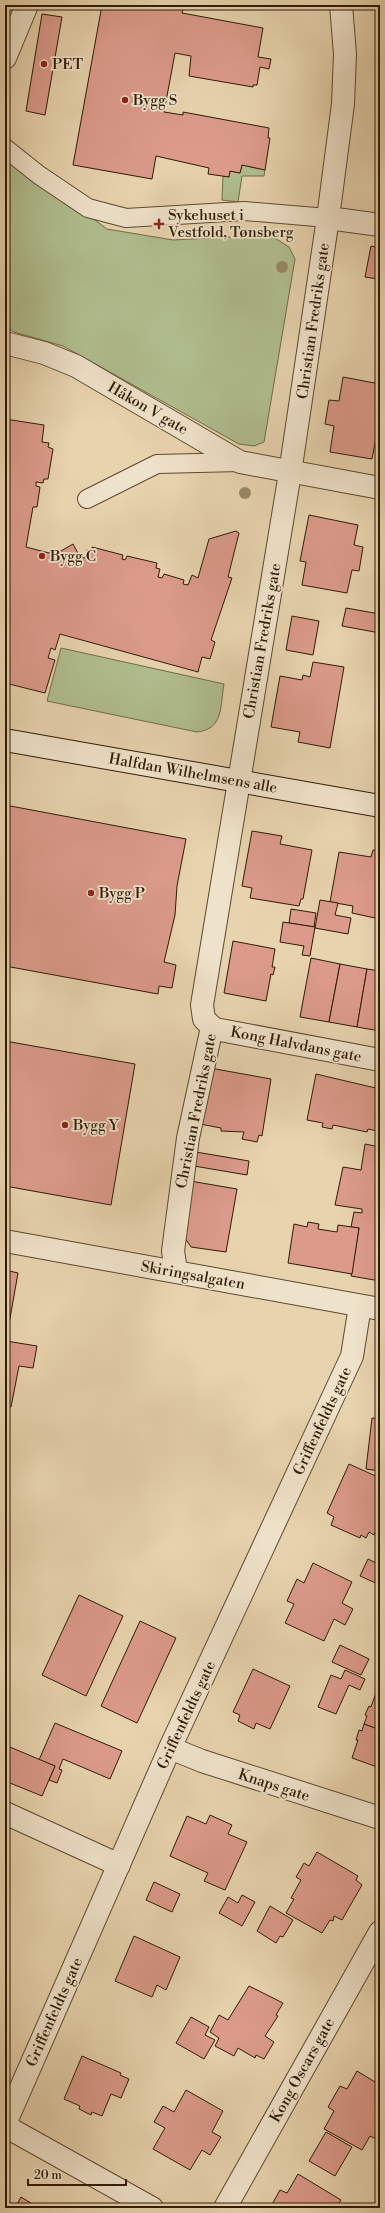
<svg xmlns="http://www.w3.org/2000/svg" width="385" height="2213" font-family="'Libre Bodoni',serif">
<style>
.green{fill:#b0be8f;stroke:#706c4a}
.building{fill:#db9a8a;stroke:#2f1b04}
.lines{fill:none;stroke-linecap:round;stroke-linejoin:round}
.service-casing{stroke:#5d492e;stroke-width:20}
.minor-casing{stroke:#5d492e;stroke-width:24}
.tertiary-casing{stroke:#5d492e;stroke-width:24}
.secondary-casing{stroke:#2f1b04;stroke-width:24}
.service{stroke:#efe2ca;stroke-width:18}
.minor{stroke:#efe2ca;stroke-width:22}
.tertiary{stroke:#efe2ca;stroke-width:22}
.secondary{stroke:#efe2ca;stroke-width:22}
.tree{fill:#978968}
.poi-dot{fill:#8f2418;stroke:#efe2ca;stroke-width:1.5}
.labels{text-anchor:middle;stroke-width:3.5;stroke-linejoin:round;paint-order:stroke}
.poi-label{font-size:15px;fill:#2f1b04;stroke:#efe2ca;text-anchor:start}
.street-label{font-size:15px;fill:#2f1b04;stroke:#efe2ca}
</style>
<rect width="100%" height="100%" fill="#e7d3ae"/>
<filter id="stains"><feTurbulence type="fractalNoise" baseFrequency=".005" numOctaves="4"/><feColorMatrix values="0 0 0 0 .2 0 0 0 0 .09 0 0 0 0 .02 0 0 0 .5 -.17"/></filter>
<radialGradient id="worn" r=".72"><stop offset=".6" stop-color="#630" stop-opacity="0"/><stop offset="1" stop-color="#630" stop-opacity=".3"/></radialGradient>
<g class="green">
<polygon points="5,153 107,229 173,240 270,235 289,247 295,259 264,442 254,446 239,444 63,346 14,332 5,326"/>
<polygon points="242,165 265,170 264,176 242,176 238,202 222,200 223,176 229,177 230,171 240,173"/>
<path d="M61,648L224,684C220,706 224,729 197,732L47,701Z"/>
</g>
<g class="building">
<polygon points="102,5 184,5 182,13 263,28 258,57 271,59 269,69 260,67 257,85 253,85 253,87 189,76 191,56 175,53 164,112 183,115 183,112 269,128 268,138 270,138 265,170 242,165 240,173 230,171 229,177 208,174 209,168 156,156 152,179 73,165"/>
<polygon points="42,14 62,17 45,115 26,111"/>
<polygon points="371,246 380,248 380,284 377,283 378,279 365,277"/>
<polygon points="343,377 380,384 380,433 377,433 372,459 330,452 334,426 325,424 329,400 339,401"/>
<polygon points="5,419 44,425 42,442 49,443 48,447 53,449 48,479 44,479 43,483 36,482 36,486 40,487 37,507 33,507 26,547 49,553 51,549 61,551 73,544 80,557 85,558 87,550 92,550 92,547 123,555 122,559 125,560 127,556 157,563 156,568 160,569 158,577 162,578 164,574 184,580 183,584 188,585 192,575 198,578 209,539 236,531 239,533 228,577 232,578 211,640 215,642 210,659 202,657 198,672 60,634 55,650 51,648 48,658 55,660 45,693 5,683"/>
<polygon points="309,515 358,525 354,545 363,547 359,571 352,570 347,593 302,585 306,562 300,561"/>
<polygon points="346,608 380,614 380,633 342,626"/>
<polygon points="292,616 319,621 313,655 286,650"/>
<polygon points="313,662 344,667 330,748 298,742 300,732 271,727 280,676 302,680 303,675 310,677"/>
<polygon points="5,805 186,839 177,886 175,915 164,962 176,965 172,988 159,986 158,994 5,966"/>
<polygon points="252,831 282,836 280,844 312,850 303,899 301,899 299,906 250,898 252,888 242,886"/>
<polygon points="373,850 380,851 380,915 376,914 375,918 352,913 353,906 330,902 339,852 371,857"/>
<polygon points="320,900 338,903 335,915 351,918 348,934 315,928"/>
<polygon points="291,909 316,913 314,927 289,923"/>
<polygon points="283,922 315,927 310,956 302,955 304,946 280,942"/>
<polygon points="233,941 275,949 272,967 275,967 273,975 271,974 266,1001 224,993"/>
<polygon points="311,958 340,964 329,1022 300,1017"/>
<polygon points="340,964 367,969 357,1027 329,1022"/>
<polygon points="367,969 380,971 380,1031 357,1027"/>
<polygon points="5,1041 135,1064 111,1205 5,1186"/>
<polygon points="210,1068 271,1079 262,1136 259,1135 257,1142 242,1139 244,1132 221,1131 221,1128 200,1124"/>
<polygon points="316,1074 380,1089 380,1114 377,1131 368,1129 367,1132 333,1125 332,1129 322,1127 323,1123 307,1120"/>
<polygon points="365,1144 380,1147 380,1281 351,1276 359,1228 351,1227 354,1212 362,1213 362,1209 335,1205 343,1167 361,1170"/>
<polygon points="196,1152 249,1161 247,1175 194,1166"/>
<polygon points="190,1181 237,1189 226,1252 191,1247 181,1232"/>
<polygon points="308,1222 319,1224 318,1229 337,1232 338,1225 359,1228 352,1274 288,1263 294,1224 307,1227"/>
<polygon points="5,1270 18,1273 6,1341 37,1346 33,1368 19,1366 11,1407 5,1406"/>
<polygon points="372,1418 380,1419 380,1471 366,1469"/>
<polygon points="349,1464 380,1478 380,1521 374,1535 369,1532 366,1538 361,1535 360,1538 331,1525 334,1517 327,1513"/>
<polygon points="368,1559 380,1565 380,1585 360,1576"/>
<polygon points="313,1563 352,1582 342,1603 353,1609 345,1625 334,1619 324,1641 285,1623 294,1604 287,1601 297,1579 304,1583"/>
<polygon points="79,1595 123,1616 86,1696 42,1675"/>
<polygon points="140,1621 176,1638 137,1723 101,1706"/>
<polygon points="340,1645 369,1659 361,1675 332,1662"/>
<polygon points="253,1669 290,1686 270,1729 256,1723 254,1729 238,1721 240,1715 233,1712"/>
<polygon points="345,1670 365,1679 360,1690 349,1685 336,1714 318,1707 331,1675 341,1679"/>
<polygon points="377,1690 380,1691 380,1730 364,1724 367,1716 365,1715 369,1706 371,1707"/>
<polygon points="55,1723 122,1751 110,1779 63,1759 59,1769 62,1770 57,1783 49,1780 55,1766 39,1760"/>
<polygon points="364,1724 380,1730 380,1768 352,1758 358,1740 356,1740 359,1730 362,1731"/>
<polygon points="5,1745 55,1766 42,1796 5,1781"/>
<polygon points="210,1815 232,1825 228,1834 247,1842 225,1890 204,1881 208,1873 170,1856 187,1816 206,1824"/>
<polygon points="317,1852 358,1876 356,1880 362,1885 342,1920 334,1916 333,1921 330,1920 322,1933 286,1913 294,1899 291,1898 301,1880 296,1877 304,1863 309,1866"/>
<polygon points="154,1882 180,1894 172,1912 146,1900"/>
<polygon points="242,1895 255,1902 242,1926 219,1913 228,1897 238,1903"/>
<polygon points="270,1906 293,1920 283,1937 280,1936 276,1943 257,1931"/>
<polygon points="134,1936 180,1957 166,1990 157,1985 152,1997 115,1981"/>
<polygon points="249,1986 283,2003 276,2015 278,2016 265,2036 274,2042 264,2059 256,2055 255,2058 238,2048 234,2056 215,2046 219,2038 210,2032 219,2015 228,2020"/>
<polygon points="380,2015 380,2026 375,2023"/>
<polygon points="191,2017 209,2027 205,2035 215,2040 204,2059 176,2043"/>
<polygon points="82,2056 121,2073 120,2075 129,2079 121,2098 111,2094 102,2116 92,2112 91,2115 79,2109 80,2106 64,2099"/>
<polygon points="357,2071 380,2085 380,2141 370,2136 362,2150 324,2129 334,2111 328,2107 340,2086 347,2089"/>
<polygon points="186,2090 223,2111 212,2132 221,2137 210,2155 202,2150 190,2170 153,2149 165,2128 154,2122 163,2106 174,2112"/>
<polygon points="326,2132 352,2147 335,2176 309,2161"/>
<polygon points="298,2174 341,2200 336,2208 270,2208 280,2190 287,2193"/>
<polygon points="21,2197 39,2208 15,2208"/>
</g>
<g class="lines">
<defs>
<g id="service">
<polyline points="5,148 39,175 88,208 126,218 244,211 328,218"/>
<polyline points="87,499 157,464 240,462"/>
</g>
<g id="minor">
<polyline points="5,58 27,5"/>
<polyline points="328,218 380,225"/>
<polyline points="5,343 44,353 76,366 240,462 380,488"/>
<polyline points="5,1241 380,1309"/>
<polyline points="176,1271 173,1251 188,1138 212,1027 215,1029 380,1060"/>
<polyline points="170,1748 202,1761 380,1818"/>
<polyline points="5,1813 119,1865"/>
<polyline points="5,2124 170,1748 352,1356 360,1306"/>
<polyline points="5,2126 152,2208"/>
<polyline points="225,2208 380,1932"/>
</g>
<polyline id="tertiary" points="212,1027 204,1019 202,1005 290,473 328,218 343,104 345,54 341,5"/>
<polyline id="secondary" points="5,740 380,806"/>
</defs>
<use href="#service" class="service-casing"/>
<use href="#minor" class="minor-casing"/>
<use href="#tertiary" class="tertiary-casing"/>
<use href="#secondary" class="secondary-casing"/>
<use href="#service" class="service"/>
<use href="#minor" class="minor"/>
<use href="#tertiary" class="tertiary"/>
<use href="#secondary" class="secondary"/>
</g>
<g class="tree">
<circle cx="282" cy="267" r="6"/>
<circle cx="245" cy="493" r="6"/>
</g>
<g class="poi-dot">
<circle cx="44" cy="64" r="4"/>
<circle cx="125" cy="100" r="4"/>
<path d="M157 218h4v4h4v4h-4v4h-4v-4h-4v-4h4z"/>
<circle cx="42" cy="556" r="4"/>
<circle cx="91" cy="893" r="4"/>
<circle cx="65" cy="1125" r="4"/>
</g>
<g class="labels">
<g class="poi-label">
<text x="52" y="69">PET</text>
<text x="133" y="105">Bygg S</text>
<text x="168" y="220">Sykehuset i<tspan x="168" dy="17">Vestfold, Tønsberg</tspan></text>
<text x="50" y="561">Bygg C</text>
<text x="99" y="898">Bygg P</text>
<text x="73" y="1130">Bygg Y</text>
</g>
<g class="street-label">
<text transform="translate(313 321) rotate(-82)" y="5">Christian Fredriks gate</text>
<text transform="translate(148 408) rotate(30)" y="5">Håkon V gate</text>
<text transform="translate(262 641) rotate(-80)" y="5">Christian Fredriks gate</text>
<text transform="translate(193 773) rotate(10)" y="5">Halfdan Wilhelmsens alle</text>
<text transform="translate(296 1044) rotate(11)" y="5">Kong Halvdans gate</text>
<text transform="translate(196 1111) rotate(-79)" y="5">Christian Fredriks gate</text>
<text transform="translate(193 1275) rotate(10)" y="5">Skiringsalgaten</text>
<text transform="translate(322 1421) rotate(-65)" y="5">Griffenfeldts gate</text>
<text transform="translate(186 1715) rotate(-65)" y="5">Griffenfeldts gate</text>
<text transform="translate(274 1785) rotate(18)" y="5">Knaps gate</text>
<text transform="translate(54 2012) rotate(-66)" y="5">Griffenfeldts gate</text>
<text transform="translate(302 2070) rotate(-61)" y="5">Kong Oscars gate</text>
</g>
</g>
<rect width="385" height="2213" fill="none" stroke="#e7d3ae" stroke-width="20"/>
<rect x="6" y="6" width="373" height="2201" fill="none" stroke="#2f1b04" stroke-width="2"/>
<rect x="10" y="10" width="365" height="2193" fill="none" stroke="#2f1b04"/>
<path d="M28 2179v6h98v-6" fill="none" stroke="#2f1b04" stroke-width="2"/>
<text x="34" y="2179" font-size="12" fill="#2f1b04" stroke="#efe2ca" stroke-width="3" paint-order="stroke">20 m</text>
<rect width="100%" height="100%" filter="url(#stains)"/>
<rect width="100%" height="100%" fill="url(#worn)"/>
</svg>
